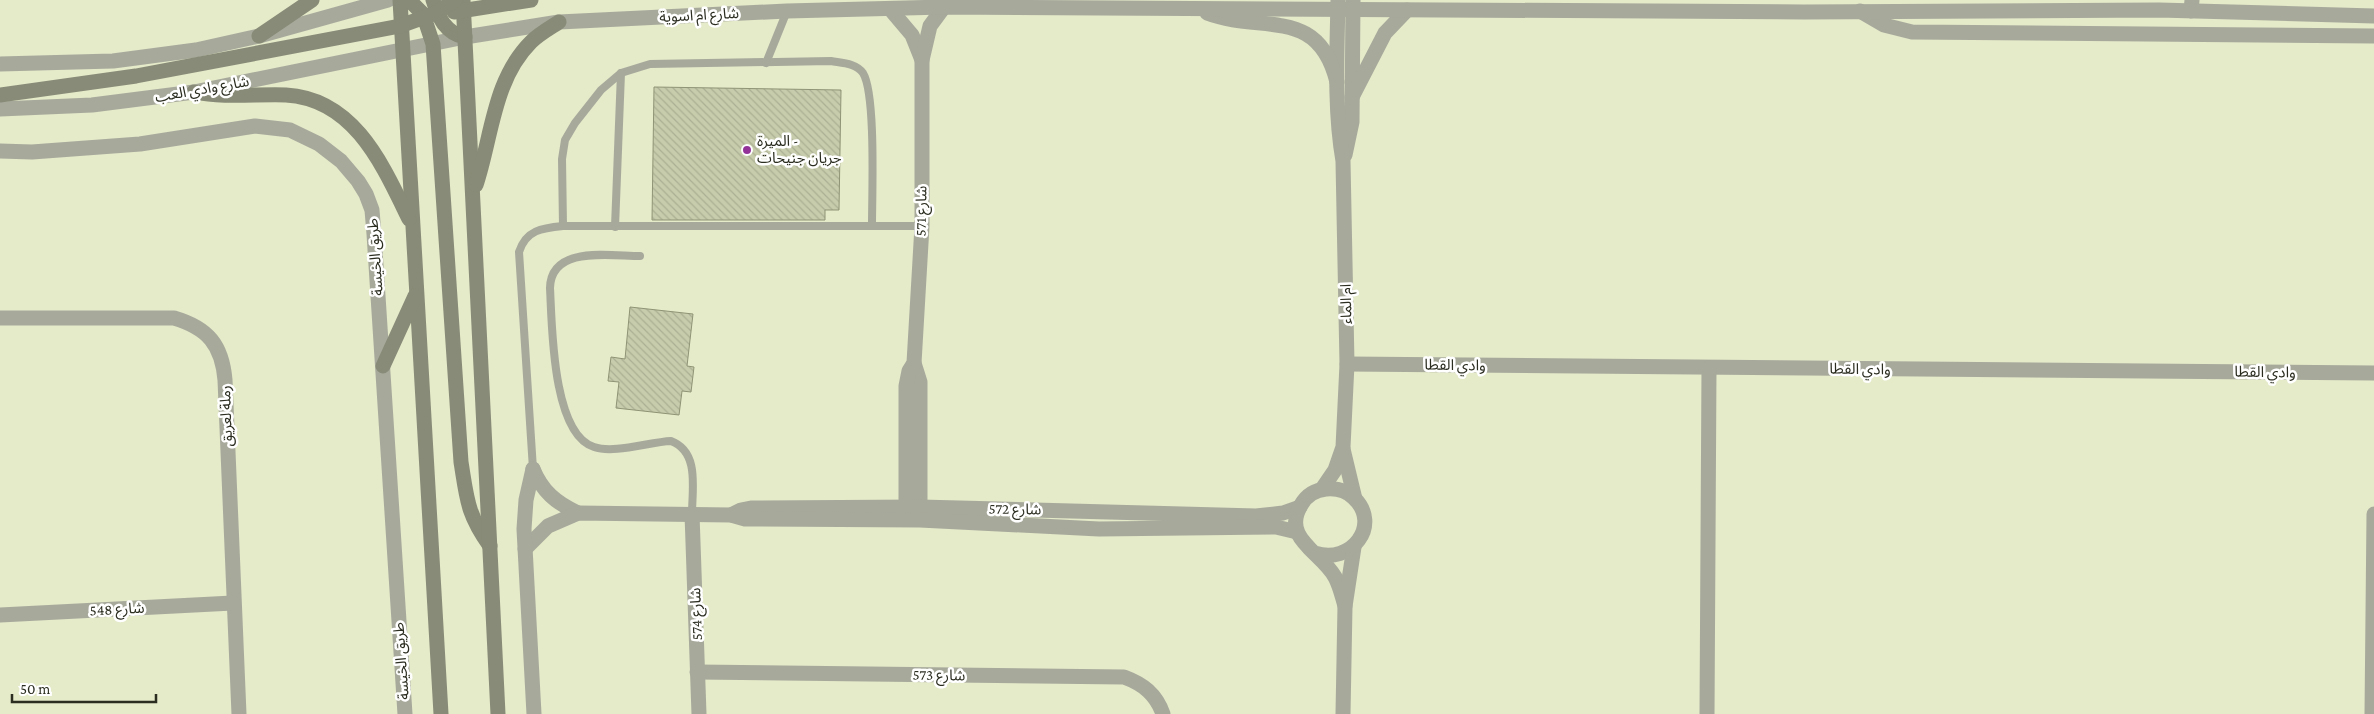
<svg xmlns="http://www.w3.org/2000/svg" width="2374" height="714" font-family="'Crimson Pro','Noto Sans Arabic',serif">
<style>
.building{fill:url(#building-back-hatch);stroke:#8f9476}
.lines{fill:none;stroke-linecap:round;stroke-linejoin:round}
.service{stroke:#a7a99b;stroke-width:8}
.minor{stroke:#a7a99b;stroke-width:15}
.tertiary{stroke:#a7a99b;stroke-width:15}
.secondary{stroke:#888b77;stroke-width:15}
.poi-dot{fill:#93339a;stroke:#fff;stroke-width:2}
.labels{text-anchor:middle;stroke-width:5;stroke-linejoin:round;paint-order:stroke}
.street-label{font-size:15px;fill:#2b2d20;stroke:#fff}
.poi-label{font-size:15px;fill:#2b2d20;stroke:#fff;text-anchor:start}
</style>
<defs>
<pattern id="building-back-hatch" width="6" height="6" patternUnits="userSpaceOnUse" patternTransform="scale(1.25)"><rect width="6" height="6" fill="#c7ccac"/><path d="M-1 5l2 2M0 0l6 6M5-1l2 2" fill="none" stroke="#abb094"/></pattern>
</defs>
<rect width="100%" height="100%" fill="#e5eac9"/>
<g class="building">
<polygon points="654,87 841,90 839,210 825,210 825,220 652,220"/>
<polygon points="630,307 693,314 687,366 694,367 691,392 682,391 679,415 616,408 619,382 608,381 611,357 625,359"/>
</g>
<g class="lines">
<g class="service">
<polyline points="766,63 787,11"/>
<path d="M563,226L562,159L565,140L575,123L601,90L621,73L650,64L831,61C842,63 856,63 863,73C876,94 872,195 872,224"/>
<polyline points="615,227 621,73"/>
<path d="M640,256C610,256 551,245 550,288C552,324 552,434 594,447C614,454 649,442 671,441C700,452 692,489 692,514"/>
<path d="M533,469L519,252C526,230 542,228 563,226H922"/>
</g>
<g class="minor">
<polyline points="890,9 912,35 922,60"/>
<polyline points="1860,11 1884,25 1912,32 2374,36"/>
<polyline points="2191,11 2192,0"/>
<polyline points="1345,155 1352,122 1353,0"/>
<path d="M0,318H174C208,328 222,345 225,380L239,714"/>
<polyline points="914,363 920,382 920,515"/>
<polyline points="1347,364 2374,373"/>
<polyline points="1343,449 1355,499"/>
<path d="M533,469C542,491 556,503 578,513"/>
<path d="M1322,489L1335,470L1343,447L1347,364L1343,161C1334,109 1337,53 1338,0"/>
<polyline points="692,514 699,714"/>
<polyline points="731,515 741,510 751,508 920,507 1256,516 1283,513 1300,507"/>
<polyline points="906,516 906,386 909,371 914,363 922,226 922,60 930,26 944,7"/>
<polyline points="525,549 548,526 578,513 731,515 745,519 920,520 1099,529 1276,527 1297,532"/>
<path d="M1315,553C1351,565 1382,525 1354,498C1346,490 1336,488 1326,489C1315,490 1306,496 1301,505C1281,538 1321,552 1335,577C1340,586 1342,596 1345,606"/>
<polyline points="0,615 233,603"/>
<path d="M697,672L1124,677C1143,684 1156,694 1163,714"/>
<polyline points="1343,714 1345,606 1354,547"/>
<polyline points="1707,714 1709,368"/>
<polyline points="2372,714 2374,514"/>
</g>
<g class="tertiary">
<path d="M1207,13C1262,34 1318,5 1337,82"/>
<polyline points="0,64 113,61 196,50 259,36 388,0"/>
<polyline points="1352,97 1385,33 1407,10"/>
<polyline points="0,109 92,105 194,92 465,37 559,22 787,11 944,7 1804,12 2159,10 2374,16"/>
<polyline points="0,151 32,152 140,144 255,126 290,130 319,144 341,161 358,181 366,194 372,210 374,234 405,714"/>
<polyline points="533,469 526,500 524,529 534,714"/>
</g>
<g class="secondary">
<polyline points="400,0 441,714"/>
<path d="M409,0L423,14L433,44L461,462C467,499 467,514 490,546"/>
<path d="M433,0C438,17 446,34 465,37"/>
<polyline points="463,0 498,714"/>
<polyline points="454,12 531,0"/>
<polyline points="259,36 312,0"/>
<path d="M194,92C225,98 255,94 286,95C355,99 383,166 409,219"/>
<polyline points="0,95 136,76 400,26 436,13 455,0"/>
<path d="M476,185C492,137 493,80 531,42C539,34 550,28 559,22"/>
<polyline points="383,366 415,296"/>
</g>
</g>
<circle class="poi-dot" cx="747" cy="150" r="5"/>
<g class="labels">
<g class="street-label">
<text transform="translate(699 15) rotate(-3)" y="5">شارع ام اسوية</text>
<text transform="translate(202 89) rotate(-10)" y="5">شارع وادي العب</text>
<text transform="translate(921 211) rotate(-89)" y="5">شارع 571</text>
<text transform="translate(375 257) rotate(-94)" y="5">طريق الخيسة</text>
<text transform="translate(1346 304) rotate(-91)" y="5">ام الماء</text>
<text transform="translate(1455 365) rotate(1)" y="5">وادي القطا</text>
<text transform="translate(1860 369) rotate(1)" y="5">وادي القطا</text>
<text transform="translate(2265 372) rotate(1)" y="5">وادي القطا</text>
<text transform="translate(226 416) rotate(-92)" y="5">رملة لعريق</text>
<text transform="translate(1015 509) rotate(1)" y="5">شارع 572</text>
<text transform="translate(117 609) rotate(-3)" y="5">شارع 548</text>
<text transform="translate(696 614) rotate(-92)" y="5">شارع 574</text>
<text transform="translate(401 661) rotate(-94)" y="5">طريق الخيسة</text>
<text transform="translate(939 675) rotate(1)" y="5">شارع 573</text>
</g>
<g class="poi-label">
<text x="757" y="146">الميرة -<tspan x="757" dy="17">جريان جنيحات</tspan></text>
</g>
</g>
<path d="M12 694v8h144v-8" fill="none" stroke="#2b2d20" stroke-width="2.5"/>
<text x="20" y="694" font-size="15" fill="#2b2d20" stroke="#ffffff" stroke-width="4" paint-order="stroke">50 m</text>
</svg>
